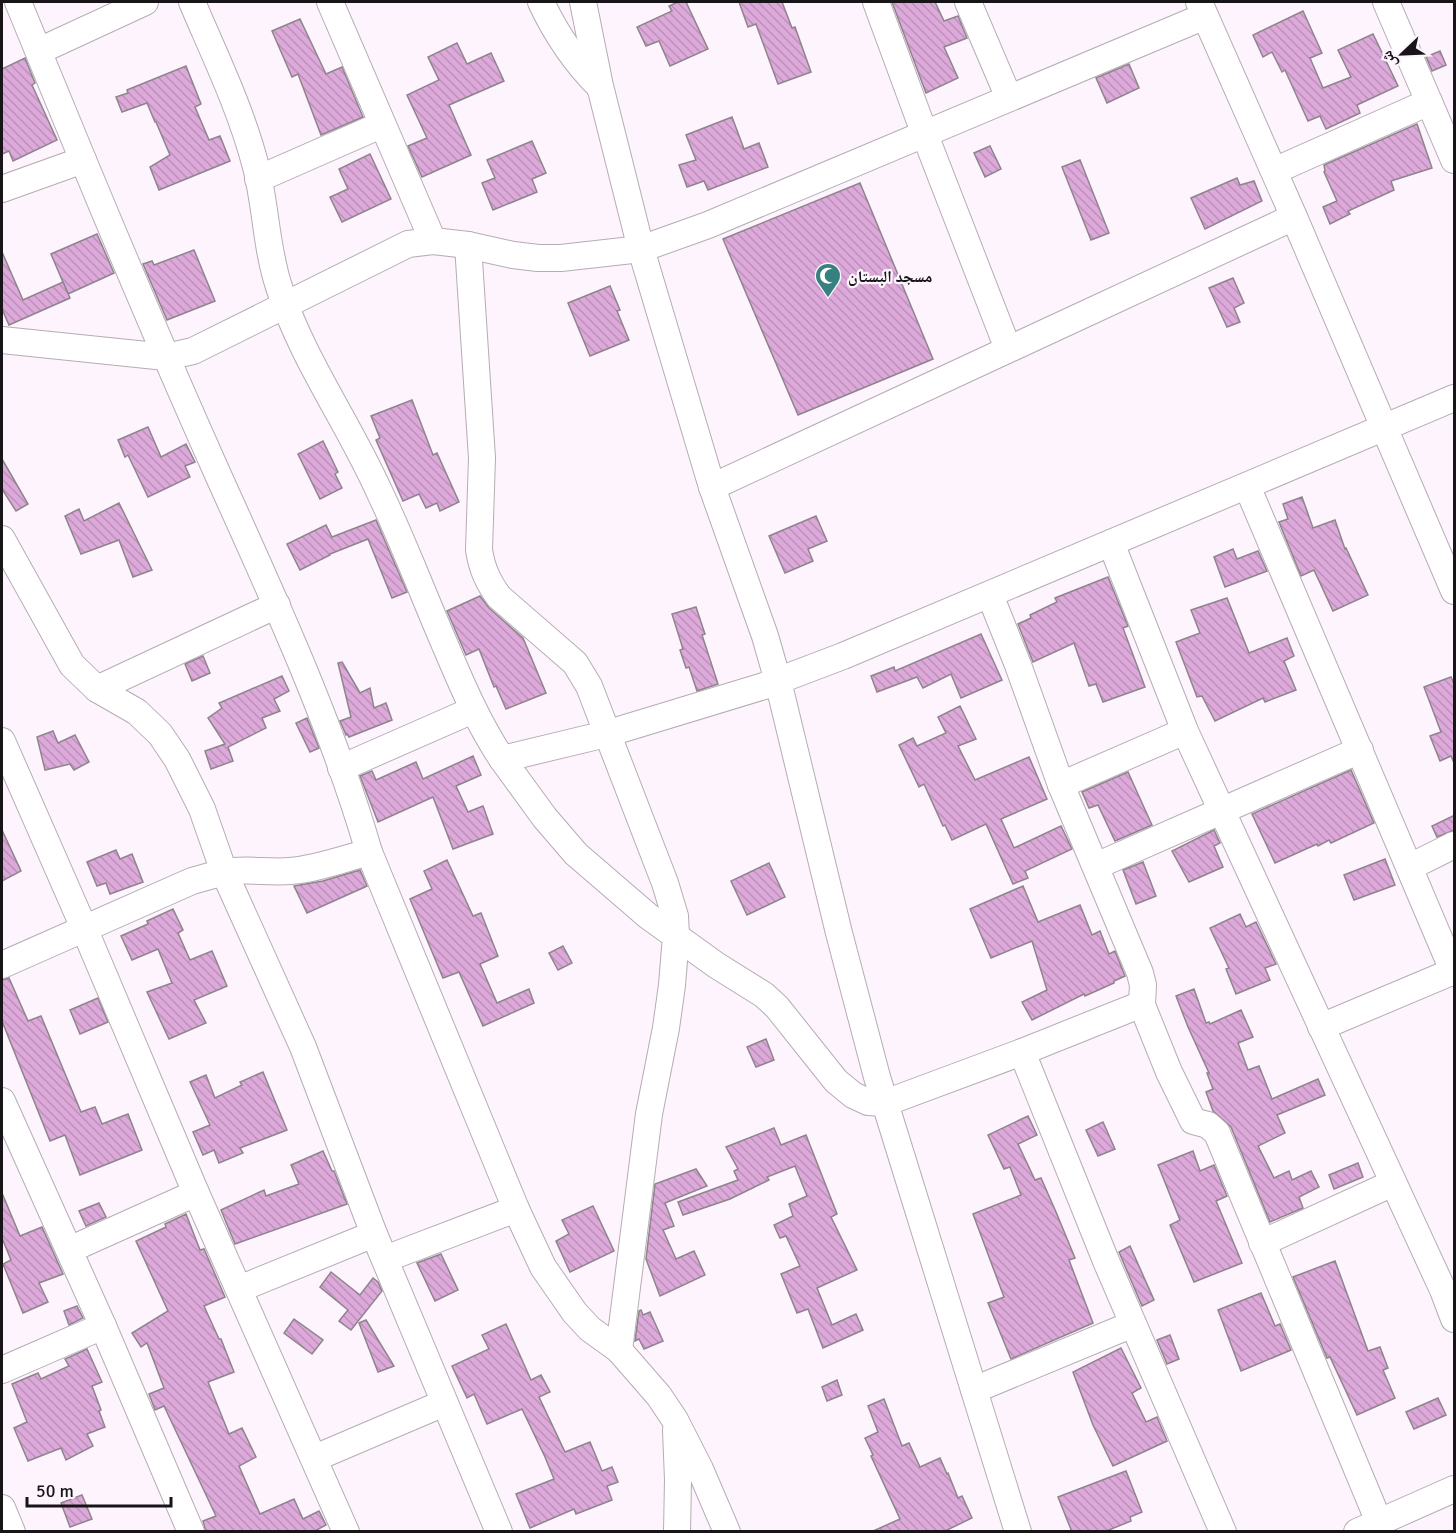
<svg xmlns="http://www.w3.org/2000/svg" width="1456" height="1533" font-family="Signika,'Noto Naskh Arabic',sans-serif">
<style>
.building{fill:url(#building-back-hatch);stroke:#8d848c;stroke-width:1.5}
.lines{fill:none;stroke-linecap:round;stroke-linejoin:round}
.minor-casing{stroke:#b5acb4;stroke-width:28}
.minor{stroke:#fff;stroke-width:26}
.labels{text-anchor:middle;stroke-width:4.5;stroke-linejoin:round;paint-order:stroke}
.poi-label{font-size:16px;font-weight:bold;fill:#181518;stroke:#fdf4fd;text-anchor:start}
</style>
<defs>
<pattern id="building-back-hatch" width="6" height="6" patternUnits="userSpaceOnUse" patternTransform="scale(1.5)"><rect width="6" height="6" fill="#dda9da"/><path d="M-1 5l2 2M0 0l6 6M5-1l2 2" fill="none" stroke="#bd91ba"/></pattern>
</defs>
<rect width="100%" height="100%" fill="#fdf4fd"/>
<g class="building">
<polygon points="678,2 686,2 708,49 670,66 659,41 646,46 637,27 672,11 669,6"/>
<polygon points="739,2 782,2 792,28 795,27 811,72 778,84 756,24 748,27"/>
<polygon points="892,2 935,2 944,21 958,16 967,38 944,47 958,78 926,93"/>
<polygon points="1303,11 1322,53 1310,58 1323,88 1351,77 1338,50 1373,34 1398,86 1357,105 1360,113 1326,129 1320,116 1308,121 1285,70 1282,72 1272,52 1263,57 1253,35"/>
<polygon points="300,19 326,74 342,67 363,117 321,135 298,74 292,77 272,31"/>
<polygon points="457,43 467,64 491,53 504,81 449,105 471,155 422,177 408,146 427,138 407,95 439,80 428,57"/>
<polygon points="1440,51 1446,65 1432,71 1426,57"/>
<polygon points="25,58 35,83 32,85 57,140 13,161 9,151 2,154 2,69"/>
<polygon points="1129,64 1139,88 1107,103 1096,78"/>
<polygon points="186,66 201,104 195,107 209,140 220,136 230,161 159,190 150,167 170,155 156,122 155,122 147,103 122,112 116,97 128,93 127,90"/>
<polygon points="732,117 744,149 759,143 768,167 708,190 704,181 687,187 679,165 696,160 686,135"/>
<polygon points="1417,124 1432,168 1391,181 1394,190 1348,211 1350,214 1330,224 1323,207 1337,201 1324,172 1325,171 1324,165"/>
<polygon points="532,141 546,173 532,179 537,192 493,210 482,183 495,178 487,160"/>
<polygon points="990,146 1001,169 985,177 974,153"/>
<polygon points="370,154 391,199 342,222 330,197 348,189 339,169"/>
<polygon points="1080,160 1109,233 1091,240 1062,167"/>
<polygon points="1237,178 1240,185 1254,181 1262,201 1205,229 1191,198"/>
<polygon points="860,183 933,359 798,415 723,239"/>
<polygon points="97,234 114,273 68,294 51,254"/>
<polygon points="194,250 215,301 167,320 143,264 152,261 154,265"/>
<polygon points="2,252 23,300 63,282 70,298 9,325 2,309"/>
<polygon points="1233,278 1244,303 1234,308 1240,322 1227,327 1209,288"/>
<polygon points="610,286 620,310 617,311 629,340 590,356 568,303"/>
<polygon points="412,400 433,455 437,453 459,502 440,511 437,503 426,508 419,494 403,501 376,440 380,438 371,416"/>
<polygon points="148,427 161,457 186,444 195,462 185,466 190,477 148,497 128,455 125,457 118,440"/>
<polygon points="323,441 338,472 335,474 342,488 320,499 298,454"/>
<polygon points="2,459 28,504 16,511 2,489"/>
<polygon points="1302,497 1313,528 1335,520 1345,549 1346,548 1368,595 1333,611 1314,570 1301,576 1279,522 1288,519 1283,504"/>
<polygon points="119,503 152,570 133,577 119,540 81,554 65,516 79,509 84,521"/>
<polygon points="816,516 827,541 808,549 813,561 785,573 769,536"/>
<polygon points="376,520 407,592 392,598 368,539 330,554 330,555 300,570 287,544 326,525 332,537"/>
<polygon points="1233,549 1237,559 1258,551 1267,571 1225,587 1214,557"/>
<polygon points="1108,577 1128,626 1123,628 1145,687 1103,702 1096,684 1089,686 1074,643 1033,662 1018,624 1031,618 1030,615 1057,602 1055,598"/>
<polygon points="480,596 489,608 523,638 546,693 506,709 496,686 494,687 479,649 466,655 447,611"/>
<polygon points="1227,598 1249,653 1287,638 1294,656 1284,661 1296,690 1265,702 1263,698 1215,721 1202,696 1197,697 1176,642 1200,633 1191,610"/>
<polygon points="696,607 705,634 702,635 718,684 697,691 689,667 686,668 680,650 683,649 672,614"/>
<polygon points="981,634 1002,680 961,698 951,674 923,688 917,677 877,692 871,676 894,667 895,671"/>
<polygon points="203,656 210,673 192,681 185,664"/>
<polygon points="342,662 360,693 370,688 374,708 386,703 392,720 349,737 347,734 346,735 340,721 351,717 338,663"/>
<polygon points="282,676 289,691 274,699 280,711 262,718 266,728 228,747 233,761 211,769 205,751 225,744 208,718 222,708 219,703"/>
<polygon points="1451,677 1455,686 1454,763 1451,756 1440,761 1430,736 1441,732 1424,687"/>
<polygon points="960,706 976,739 958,746 975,780 1029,757 1047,799 1001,819 1014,848 1061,826 1072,849 1025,871 1028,878 1013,884 986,824 952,840 945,825 943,826 924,784 919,787 899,745 913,738 917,746 946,733 938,717"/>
<polygon points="307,718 319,748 310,752 296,723"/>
<polygon points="53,731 58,743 75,735 89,762 74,770 70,764 45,770 37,737"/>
<polygon points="473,756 481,775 456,786 468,812 483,806 493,834 453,849 433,797 378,822 360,776 372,771 376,780 416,762 423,779"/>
<polygon points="1351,770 1374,823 1331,843 1329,840 1318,846 1317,844 1275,863 1252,814"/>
<polygon points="1128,772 1152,825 1115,841 1098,805 1089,808 1082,792"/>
<polygon points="1455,815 1455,830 1437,837 1432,826"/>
<polygon points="2,830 21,871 2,881"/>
<polygon points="1214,830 1220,843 1214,846 1223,867 1189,882 1172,851"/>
<polygon points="116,850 120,859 132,854 143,882 110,894 106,883 97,886 87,862"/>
<polygon points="1385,859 1395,885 1354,900 1344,875"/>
<polygon points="447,860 473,916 481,913 498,956 480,964 497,1003 529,989 534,1003 483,1026 459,972 443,978 410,899 432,889 424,871"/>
<polygon points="1143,862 1156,896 1136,904 1123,870"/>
<polygon points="769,863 785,897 747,915 731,881"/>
<polygon points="360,870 367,886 307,913 294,886 323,881"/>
<polygon points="1023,886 1038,922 1080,905 1092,935 1100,931 1109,954 1115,951 1125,976 1114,981 1114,983 1085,996 1084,994 1032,1020 1022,1002 1047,990 1032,941 991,958 970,909"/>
<polygon points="173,909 183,930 178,933 190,960 212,951 227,986 194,1000 206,1023 169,1039 147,992 172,983 158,949 132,960 121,936 148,924 147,921"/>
<polygon points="1240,914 1246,927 1256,922 1276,964 1265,968 1270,980 1236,994 1226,969 1229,968 1210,928"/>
<polygon points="563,946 572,963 558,970 549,953"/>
<polygon points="9,978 28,1021 41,1016 81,1112 95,1107 102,1124 128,1114 142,1150 80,1175 65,1135 50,1141 2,1021 2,980"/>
<polygon points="1194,989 1206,1023 1209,1022 1210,1024 1241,1010 1253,1037 1238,1043 1248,1070 1259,1066 1272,1099 1318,1079 1325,1095 1277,1115 1285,1133 1258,1146 1274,1178 1289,1171 1292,1180 1311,1171 1319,1187 1299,1197 1303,1208 1270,1222 1231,1127 1213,1111 1206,1092 1213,1089 1207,1073 1209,1073 1188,1027 1176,996"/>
<polygon points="98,998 108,1022 80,1034 70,1010"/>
<polygon points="766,1039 774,1060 756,1067 747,1047"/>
<polygon points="263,1072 287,1130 240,1148 243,1153 219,1163 214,1150 203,1155 193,1132 210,1125 190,1082 206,1075 215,1098 242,1085 240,1082"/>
<polygon points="1028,1116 1037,1135 1018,1144 1035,1180 1041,1178 1056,1212 1075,1258 1069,1260 1093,1323 1011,1359 988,1303 1004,1297 973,1214 1021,1195 1010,1167 1004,1169 988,1135"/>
<polygon points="1103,1122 1115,1149 1098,1156 1086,1130"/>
<polygon points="774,1128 781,1145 806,1135 837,1214 831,1217 857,1270 817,1288 832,1325 856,1314 863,1330 823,1348 808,1309 797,1313 781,1274 800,1266 786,1236 780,1238 774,1225 793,1216 789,1204 807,1196 795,1166 767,1177 769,1180 730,1199 683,1215 678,1202 738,1180 734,1171 738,1169 726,1147"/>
<polygon points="323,1151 332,1171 334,1171 347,1204 235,1244 221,1210 264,1190 266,1196 299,1184 291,1165"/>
<polygon points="1193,1151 1200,1171 1214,1165 1227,1196 1216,1201 1242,1263 1194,1282 1170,1225 1180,1220 1158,1165"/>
<polygon points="1358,1163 1363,1177 1334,1189 1329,1175"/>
<polygon points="696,1169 707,1186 665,1203 674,1226 663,1230 676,1259 694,1251 705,1275 660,1296 646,1259 655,1184"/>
<polygon points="2,1193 20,1236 42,1227 63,1274 39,1283 48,1302 23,1313 3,1264 11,1260 2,1238"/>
<polygon points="99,1203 106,1217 86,1226 79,1211"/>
<polygon points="593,1206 614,1251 570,1272 556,1241 569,1234 562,1220"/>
<polygon points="186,1214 200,1250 204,1249 225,1297 204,1306 219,1339 221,1339 234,1372 208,1382 229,1434 242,1428 256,1457 239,1466 260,1514 294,1499 303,1519 319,1511 326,1525 313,1532 206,1532 203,1521 216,1516 164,1406 155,1410 149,1394 164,1388 147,1343 141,1347 132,1333 168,1311 136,1241 166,1227 165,1224"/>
<polygon points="1130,1246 1154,1300 1142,1306 1119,1252"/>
<polygon points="441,1254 458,1290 435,1301 417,1263"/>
<polygon points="1335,1261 1368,1351 1380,1347 1388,1368 1383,1370 1395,1398 1357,1415 1330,1357 1327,1358 1293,1277"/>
<polygon points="331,1272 360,1295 373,1278 378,1282 382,1291 351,1330 339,1321 348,1310 320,1287"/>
<polygon points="1261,1293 1275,1326 1280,1324 1291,1350 1241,1371 1218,1310"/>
<polygon points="77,1306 83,1318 69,1325 64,1311"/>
<polygon points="641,1310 643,1315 650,1312 663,1341 644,1349 639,1339 635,1341 639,1311"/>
<polygon points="294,1319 323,1340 312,1354 284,1333"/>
<polygon points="366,1320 394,1366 378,1372 359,1323"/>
<polygon points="506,1324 531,1380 541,1375 550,1392 539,1397 565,1452 590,1442 602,1471 612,1467 618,1482 607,1486 612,1500 576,1514 574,1509 530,1528 516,1494 554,1479 545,1457 522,1409 487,1424 474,1394 467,1398 452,1366 489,1349 482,1335"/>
<polygon points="1170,1335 1179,1359 1167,1364 1157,1340"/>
<polygon points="1121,1348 1141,1388 1132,1393 1146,1422 1157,1417 1167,1441 1113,1466 1093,1425 1073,1372"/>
<polygon points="87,1349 102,1382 92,1386 101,1410 99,1411 105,1427 87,1434 93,1446 66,1460 61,1448 28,1461 14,1428 27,1422 12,1384 38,1373 41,1379 69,1366 65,1359"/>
<polygon points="837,1380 842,1395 827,1401 822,1387"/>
<polygon points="1438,1398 1446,1415 1414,1429 1406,1412"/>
<polygon points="884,1399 902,1446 909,1443 920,1467 940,1458 947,1474 948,1473 958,1498 962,1496 972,1518 943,1532 871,1532 900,1519 871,1456 873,1455 865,1438 878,1432 868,1406"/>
<polygon points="1126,1471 1142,1512 1130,1517 1131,1521 1104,1532 1072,1532 1058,1497"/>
<polygon points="82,1495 92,1519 70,1527 61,1503"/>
</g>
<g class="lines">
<defs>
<g id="minor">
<path d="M192,2C215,56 241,109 256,167C266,206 266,248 279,287C302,359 348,422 379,491C403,541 423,594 445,645C462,685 478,723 502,759L606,734L764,686L843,656L1454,398"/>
<polyline points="330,2 433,241"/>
<path d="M541,2C556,34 574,61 599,86"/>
<polyline points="583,2 600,86 641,249 712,487 765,636 778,681 839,933 877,1077 1018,1532"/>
<polyline points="876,2 925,135 1008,349"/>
<polyline points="968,2 1009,98"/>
<polyline points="1199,2 1294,217 1454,591"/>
<polyline points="1386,2 1454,160"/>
<polyline points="39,51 145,2"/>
<path d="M83,160C127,266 172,372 219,477C274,599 332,724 369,852"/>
<polyline points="1274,171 1429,102"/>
<polyline points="258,179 381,125"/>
<polyline points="2,189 83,160 18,2"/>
<path d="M468,245L482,458L479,550C482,569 488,582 499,597L575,663L589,686L665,883L675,916L676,936L672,985L666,1028L649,1114L619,1350"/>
<polyline points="2,340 166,357 193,351 408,244 433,241 468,245 513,255 538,258 561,258 641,249 708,225 1205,16"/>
<polyline points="1247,486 1454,973"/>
<polyline points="712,487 1294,217"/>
<path d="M2,539L72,665L97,689L137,712L160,734L177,759L202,809L224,872C246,868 268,873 290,871C317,869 343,859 369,852L516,1209L543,1267L575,1313L590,1329L619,1350L659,1396L675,1420L700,1469L727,1532"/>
<polyline points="1111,543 1185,731 1443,1290 1454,1319"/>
<polyline points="990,595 1018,665 1061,785 1140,973 1143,985 1142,1004 1144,1010 1169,1072 1193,1121 1208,1125 1217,1133 1379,1522"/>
<polyline points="97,689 277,605"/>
<polyline points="2,741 84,928 196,1193 346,1532"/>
<polyline points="502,759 545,818 576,854 648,916 716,965 764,995 777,1007 836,1081 853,1095 868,1102 885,1103 1022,1052 1142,1004"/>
<polyline points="341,768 473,710"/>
<polyline points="1061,785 1185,731"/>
<polyline points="1096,866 1360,750"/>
<polyline points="1410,867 1454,845"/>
<polyline points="2,965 192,881 224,872 303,1047 374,1234 499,1532"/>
<polyline points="1321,1027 1454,971"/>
<polyline points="1022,1052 1106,1261 1223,1532"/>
<polyline points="2,1101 103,1326 191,1532"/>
<polyline points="1262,1243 1393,1183"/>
<polyline points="69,1250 196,1193"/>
<polyline points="385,1259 516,1209"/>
<polyline points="239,1289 374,1234"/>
<polyline points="2,1370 103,1326"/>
<polyline points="974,1390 1133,1324"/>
<polyline points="676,1430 678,1480 677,1532"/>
<polyline points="315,1458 444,1403"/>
<polyline points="2,1508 12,1532"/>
<polyline points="1357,1532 1454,1489"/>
</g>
</defs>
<use href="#minor" class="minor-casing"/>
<use href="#minor" class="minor"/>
</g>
<defs>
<symbol id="mosque-pin" viewBox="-11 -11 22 30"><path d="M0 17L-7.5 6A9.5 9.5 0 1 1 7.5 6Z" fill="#378082" stroke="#fdf4fd"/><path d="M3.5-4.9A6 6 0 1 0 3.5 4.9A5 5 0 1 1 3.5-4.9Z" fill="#fff"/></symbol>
</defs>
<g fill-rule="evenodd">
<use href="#mosque-pin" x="813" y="261" width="30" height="40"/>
</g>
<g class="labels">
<g class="poi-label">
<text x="848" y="282">مسجد البستان</text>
</g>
</g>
<rect width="1456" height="1533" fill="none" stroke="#181518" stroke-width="6"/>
<g transform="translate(1402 54) rotate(247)" stroke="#fdf4fd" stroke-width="4.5" paint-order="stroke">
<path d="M0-4.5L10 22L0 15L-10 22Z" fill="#181518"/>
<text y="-9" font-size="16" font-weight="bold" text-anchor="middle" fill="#181518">ش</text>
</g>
<path d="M27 1497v9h144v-9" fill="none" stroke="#181518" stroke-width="3"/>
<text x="36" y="1497" font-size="18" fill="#181518" stroke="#fdf4fd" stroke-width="4.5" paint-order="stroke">50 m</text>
</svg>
